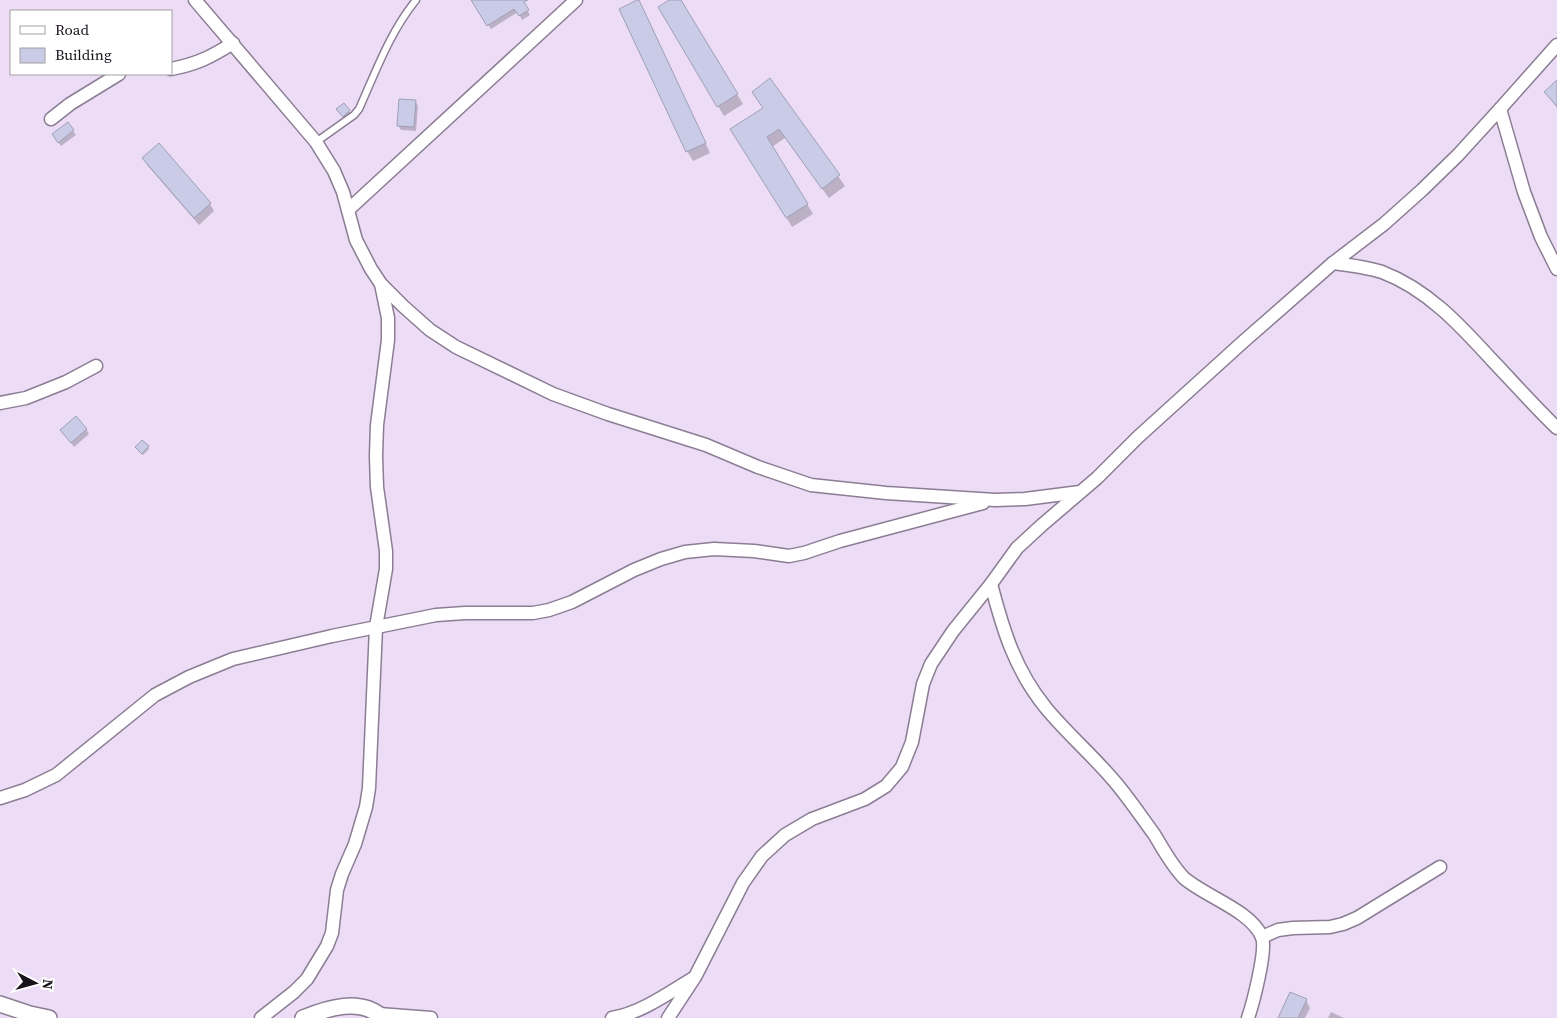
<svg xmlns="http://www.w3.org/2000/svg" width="1557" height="1018" font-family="'Source Serif 4',serif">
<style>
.shadow{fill:#0003}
.building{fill:#cacbe6;stroke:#9e9fb8}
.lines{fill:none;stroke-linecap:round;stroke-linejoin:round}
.service-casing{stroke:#8b7d93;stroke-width:9}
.minor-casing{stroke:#8b7d93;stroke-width:15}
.tertiary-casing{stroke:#8b7d93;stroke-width:18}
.service{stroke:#fff;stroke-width:6}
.minor{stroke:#fff;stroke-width:12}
.tertiary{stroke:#fff;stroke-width:15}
</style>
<rect width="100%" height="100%" fill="#ecdcf5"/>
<g class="shadow">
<polygon points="472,0 521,0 530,15 522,20 518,12 491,29"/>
<polygon points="672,0 680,0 743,104 724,116 659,8"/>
<polygon points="644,11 710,153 693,161 687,151"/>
<polygon points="770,80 845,186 829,198 785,138 772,147 813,214 792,227 738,139 764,109"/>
<polygon points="1557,82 1557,108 1545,92"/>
<polygon points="415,101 418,106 416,131 401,130 398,125"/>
<polygon points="344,104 350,113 344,118 339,111"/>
<polygon points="68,124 76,135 61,146 56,139"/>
<polygon points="158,145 210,204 214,211 199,225 147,165 143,158"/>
<polygon points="86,429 89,434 74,447 62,430"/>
<polygon points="148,447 149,449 143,455 137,449"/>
<polygon points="1306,1000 1310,1008 1305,1018 1279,1018"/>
<polygon points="1331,1012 1344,1018 1328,1018"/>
</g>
<g class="building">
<polygon points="471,0 528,0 524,2 529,10 519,16 514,9 487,26"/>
<polygon points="637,0 639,0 706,143 686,152 619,9"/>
<polygon points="669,0 681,0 738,94 717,107 658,7"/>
<polygon points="770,78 840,175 822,189 779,129 767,137 808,204 786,218 730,129 763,108 752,92"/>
<polygon points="1557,80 1557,106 1544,92"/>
<polygon points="399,99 416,100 414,127 397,126"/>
<polygon points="344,103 350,110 343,117 336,109"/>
<polygon points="68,122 74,130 58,143 52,134"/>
<polygon points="159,143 211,203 194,218 142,158"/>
<polygon points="76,416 87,429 71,443 60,430"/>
<polygon points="142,440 149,446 142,454 135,447"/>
<polygon points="1290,992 1307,999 1298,1018 1278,1018"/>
</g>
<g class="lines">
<defs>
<path id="service" d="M316,142L354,115L359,109C376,71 390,32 416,0"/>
<g id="minor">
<polyline points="195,0 316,142 334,171 343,192 356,240 371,269 381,284 403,306 430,330 456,347 553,394 608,414 706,445 758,467 811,485 886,493 995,500 1025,499 1080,492"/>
<path d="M171,69C197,64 211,57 233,43"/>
<polyline points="1500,109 1524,192 1541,237 1557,269"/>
<polyline points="51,119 70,104 119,74"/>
<polyline points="348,210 576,0"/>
<path d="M1333,263C1350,265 1366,267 1382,272C1427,289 1460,325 1491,359C1513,382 1534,406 1557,428"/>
<polyline points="0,403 26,398 66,382 96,366"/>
<path d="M991,584C1003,630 1015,670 1046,708C1069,736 1098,760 1120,788C1132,803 1143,819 1154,834C1163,849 1172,866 1184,878C1206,897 1250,910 1262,937C1267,950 1253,1003 1248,1018"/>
<polyline points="0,798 25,790 56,775 155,695 189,677 233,659 332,636 436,615 465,613 533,613 549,610 572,602 634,570 661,559 685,552 714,549 754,551 789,556 804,553 840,541 983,503"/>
<polyline points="1262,937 1278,930 1293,928 1330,927 1343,924 1357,918 1440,867"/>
<polyline points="379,1014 431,1018"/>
<polyline points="261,1018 294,992 307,979 327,946 332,933 337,890 342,874 355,844 366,807 369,788 376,627 386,569 386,551 377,487 376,456 377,425 388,340 388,318 381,284"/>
<path d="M612,1018C641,1013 667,994 692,979"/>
<polyline points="668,1018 695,977 743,883 762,856 785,835 812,819 865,799 886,786 902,767 912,742 923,684 931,664 953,631 991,584 1017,548 1042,525 1097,478 1138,437 1244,341 1333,263 1384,224 1422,190 1458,155 1500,109 1557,45"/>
</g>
<g id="tertiary">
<polyline points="0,1004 30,1014 49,1018"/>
<path d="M303,1018C327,1008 361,997 383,1018"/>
</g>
</defs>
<use href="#service" class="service-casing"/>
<use href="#minor" class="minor-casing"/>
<use href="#tertiary" class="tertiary-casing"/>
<use href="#service" class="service"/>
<use href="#minor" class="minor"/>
<use href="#tertiary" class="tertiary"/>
</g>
<rect x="10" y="10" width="162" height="65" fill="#ffffff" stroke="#a3a0a4"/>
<rect x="20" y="26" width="25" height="8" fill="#ffffff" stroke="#a3a0a4"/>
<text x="55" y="35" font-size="15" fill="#18121b">Road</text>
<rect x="20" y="48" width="25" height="15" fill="#cacbe6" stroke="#a3a0a4"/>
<text x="55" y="60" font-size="15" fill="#18121b">Building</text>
<g transform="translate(35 983) rotate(96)" stroke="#ffffff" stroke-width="4" paint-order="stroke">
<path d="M0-4L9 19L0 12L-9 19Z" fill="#18121b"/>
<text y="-8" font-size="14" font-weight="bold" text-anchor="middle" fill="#18121b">N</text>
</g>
</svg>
